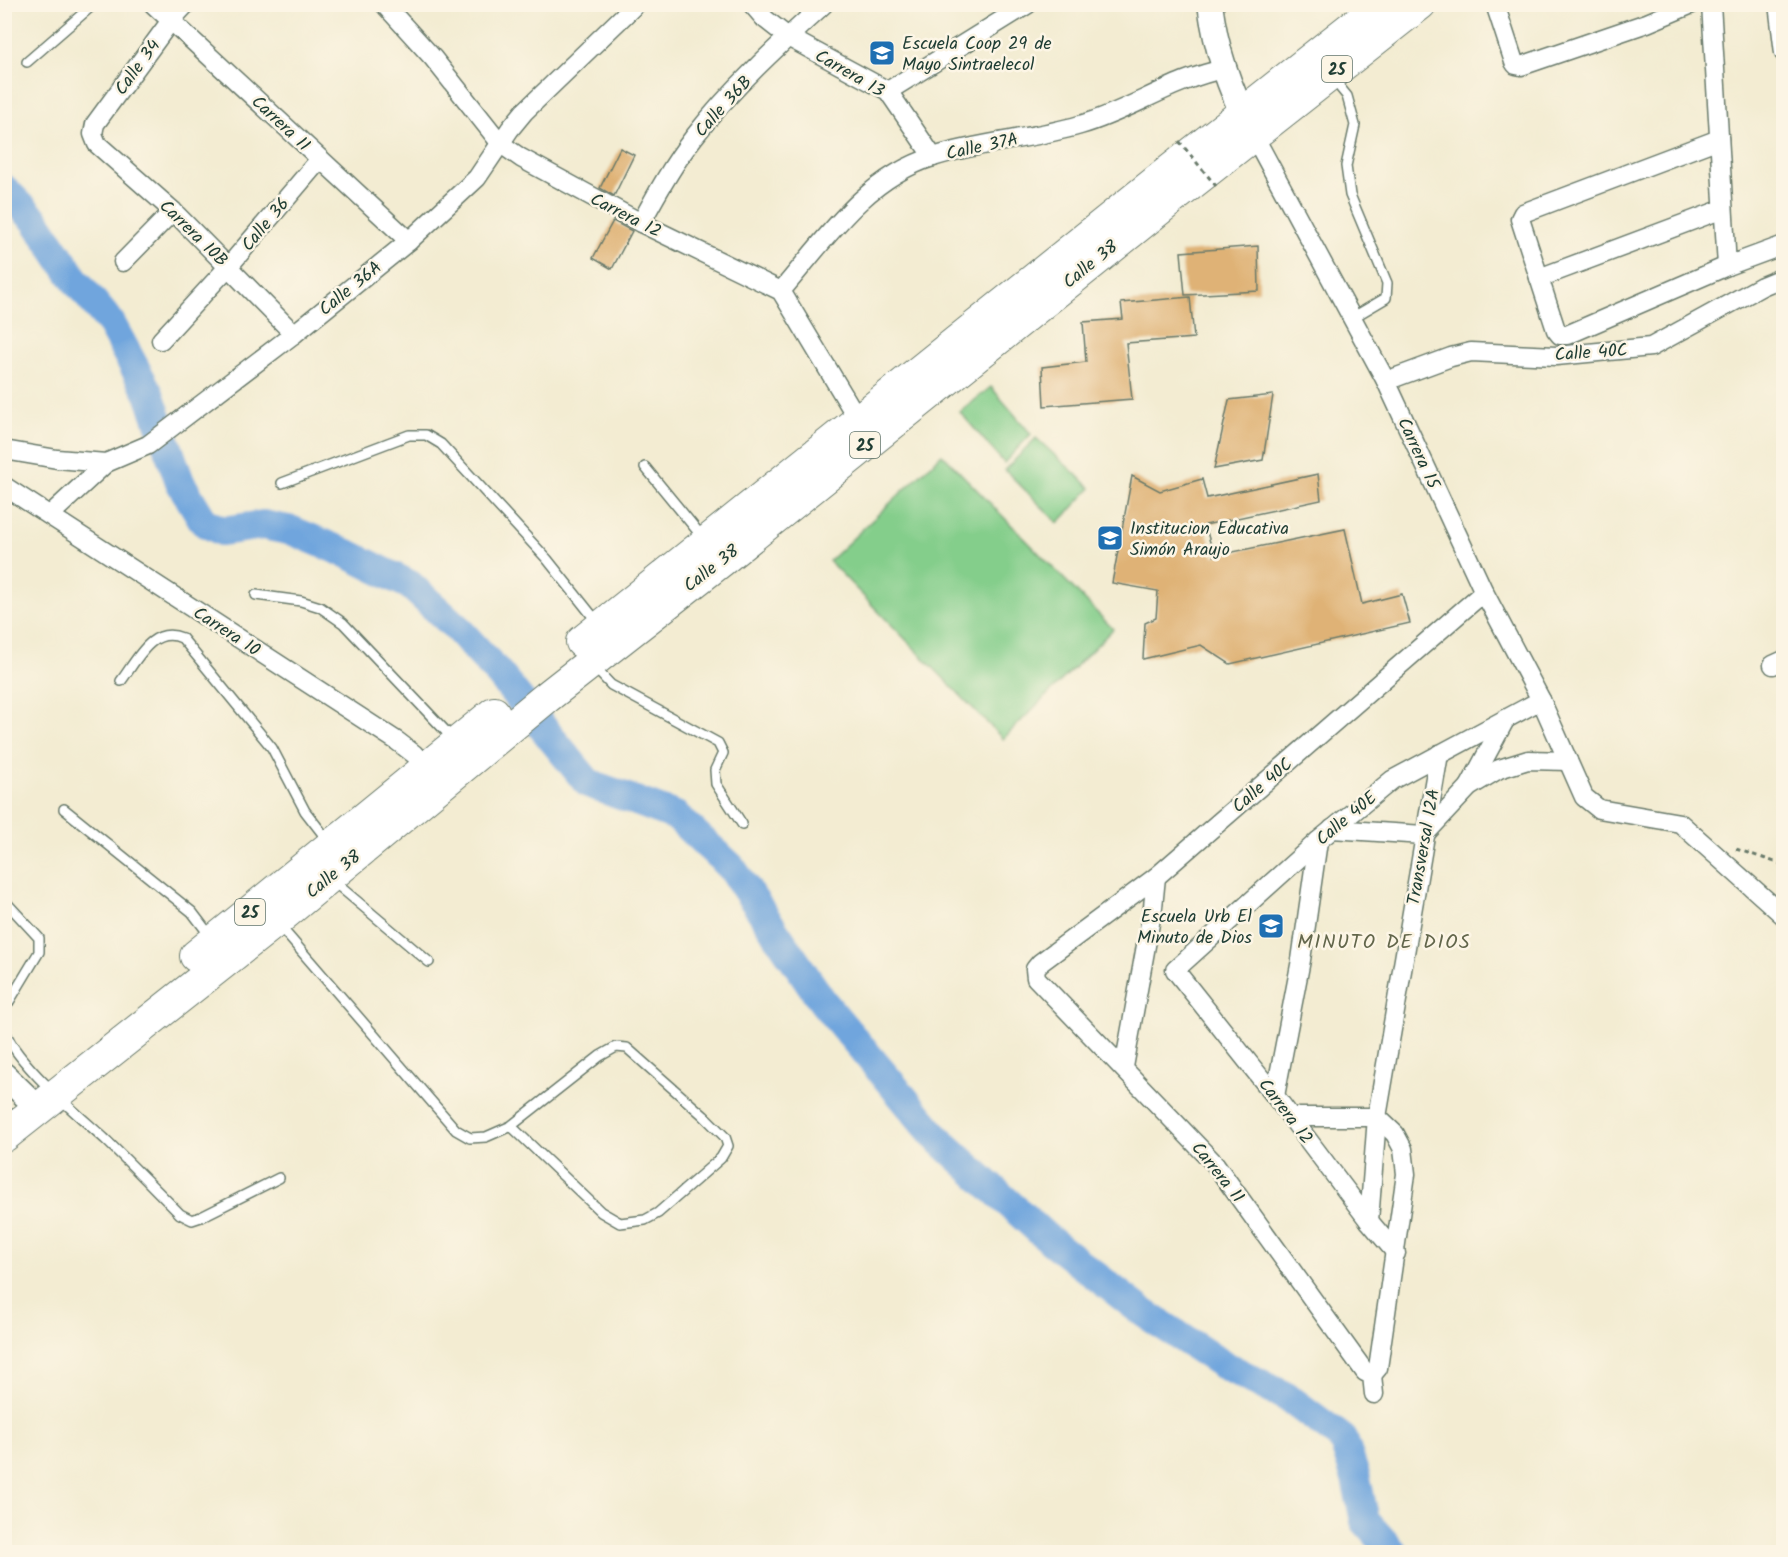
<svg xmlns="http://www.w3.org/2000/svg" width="1788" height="1557" font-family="Kalam,sans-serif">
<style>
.green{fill:#84ce8b;stroke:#528660;stroke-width:1.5}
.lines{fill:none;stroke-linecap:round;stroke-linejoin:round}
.river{stroke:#70a5dd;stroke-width:30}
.building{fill:#dfb276}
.service-casing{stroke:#697a6b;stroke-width:12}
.minor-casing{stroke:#697a6b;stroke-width:21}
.tertiary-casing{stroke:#697a6b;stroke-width:27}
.trunk-casing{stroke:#697a6b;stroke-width:34}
.path{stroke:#697a6b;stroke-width:3;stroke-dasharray:4.5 4.5;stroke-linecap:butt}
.service{stroke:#fff;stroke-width:9}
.minor{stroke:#fff;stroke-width:18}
.tertiary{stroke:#fff;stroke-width:24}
.trunk{stroke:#fff;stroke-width:32}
.path-bridge{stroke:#697a6b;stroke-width:3;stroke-dasharray:4.5 4.5;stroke-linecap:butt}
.labels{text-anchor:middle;stroke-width:5;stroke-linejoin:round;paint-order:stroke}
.shield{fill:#fcf5e5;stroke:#617469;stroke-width:1.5}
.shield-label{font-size:16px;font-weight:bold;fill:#1f3d34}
.poi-label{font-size:18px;fill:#1f3d34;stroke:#fcf5e5;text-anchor:start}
.street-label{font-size:18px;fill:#1f3d34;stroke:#fcf5e5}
.neighbourhood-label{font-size:20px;letter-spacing:1.5px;fill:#62664b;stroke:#fcf5e5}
</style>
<rect width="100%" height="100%" fill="#fcf5e5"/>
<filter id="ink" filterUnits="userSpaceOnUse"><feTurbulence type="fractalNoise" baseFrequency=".0167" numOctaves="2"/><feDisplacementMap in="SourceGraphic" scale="12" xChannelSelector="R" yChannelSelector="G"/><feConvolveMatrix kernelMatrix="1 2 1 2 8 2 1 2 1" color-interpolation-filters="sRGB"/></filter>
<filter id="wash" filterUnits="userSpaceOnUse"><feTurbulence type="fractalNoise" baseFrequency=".008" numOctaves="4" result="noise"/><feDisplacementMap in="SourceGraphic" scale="24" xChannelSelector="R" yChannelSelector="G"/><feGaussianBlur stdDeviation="1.35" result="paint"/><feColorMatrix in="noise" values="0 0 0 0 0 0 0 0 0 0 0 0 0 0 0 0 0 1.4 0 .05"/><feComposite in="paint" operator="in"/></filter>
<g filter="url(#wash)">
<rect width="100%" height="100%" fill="#f3ecd2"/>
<g class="green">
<polygon points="991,387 1031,434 1004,463 960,412"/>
<polygon points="1036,438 1091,488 1058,523 1005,470"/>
<polygon points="942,454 1113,629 1003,739 829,561"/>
</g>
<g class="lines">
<polyline class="river" points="4,189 35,220 75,280 110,322 149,394 180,482 204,522 222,531 263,525 293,531 350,555 410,585 456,627 500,675 588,783 676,816 731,867 823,1002 937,1138 1046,1237 1141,1311 1222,1364 1287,1397 1343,1439 1356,1479 1365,1521 1393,1552"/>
</g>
<g id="blocks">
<g class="building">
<polygon points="620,148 634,155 614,196 600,188"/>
<polygon points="613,221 632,231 612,269 593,258"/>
<polygon points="1258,246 1259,291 1185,295 1181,252"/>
<polygon points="1190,297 1194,338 1126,343 1132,399 1044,406 1042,367 1086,362 1083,322 1123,319 1121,303"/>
<polygon points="1273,395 1263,460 1214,469 1229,400"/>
<polygon points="1318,474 1321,500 1205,525 1214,556 1345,529 1362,604 1402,594 1410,623 1230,664 1201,645 1143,659 1145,623 1156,618 1158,591 1112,583 1132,476 1160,491 1202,479 1207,498"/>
</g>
</g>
</g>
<g filter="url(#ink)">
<use href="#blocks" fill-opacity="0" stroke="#697a6b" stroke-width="1.5"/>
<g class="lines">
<defs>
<g id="service">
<polyline points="27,62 94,4"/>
<polyline points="1333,79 1347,96 1355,125 1346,166 1350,195 1387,283 1386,298 1352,318"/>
<polyline points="645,467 704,539"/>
<polyline points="282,483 409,435 426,435 441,444 547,559 598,623"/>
<polyline points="256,595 301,601 320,607 343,623 455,741"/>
<polyline points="594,667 611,685 718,743 723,753 715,770 716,784 742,824"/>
<path d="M121,681C137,660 152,625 182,638L272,748L305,811L329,842"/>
<polyline points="64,809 192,912 211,937"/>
<polyline points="333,881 429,962"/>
<polyline points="4,900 39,938 39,952 4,1010"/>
<polyline points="278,924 456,1130 470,1138 486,1137 511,1126 600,1056 616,1047 627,1048 704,1116 725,1137 728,1146 721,1158 658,1213 645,1220 620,1223 601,1212 511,1126"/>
<path d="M4,1026C8,1057 81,1117 105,1139C130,1163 155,1189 180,1214L192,1220L201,1217L279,1178"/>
</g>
<g id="minor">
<polyline points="153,4 409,241"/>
<polyline points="186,4 172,19 95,124 93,134 97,144 173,211 294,334"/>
<polyline points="384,4 433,58 501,144 521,158 641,223 781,291 859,421"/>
<polyline points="752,4 765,19 788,37 888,91 933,157"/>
<polyline points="1495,4 1514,62 1516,65 1521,66 1647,23 1692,4"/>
<polyline points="1711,4 1727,266 1784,245"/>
<polyline points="1778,4 1784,53"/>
<polyline points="888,91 1028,4"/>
<polyline points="1253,134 1386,381 1484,592 1541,700 1584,797 1599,809 1680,823 1784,916"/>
<polyline points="1719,139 1523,213 1520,219 1556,330 1560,335 1567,335 1727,266"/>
<path d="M641,223C657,193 673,164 694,137C731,89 779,45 824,4"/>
<polyline points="123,262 173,211"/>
<polyline points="1539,278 1723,209"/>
<path d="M781,291C825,240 865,178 933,157C979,142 1033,139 1080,125C1130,111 1173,79 1224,69"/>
<polyline points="161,340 229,266 320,159"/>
<polyline points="1386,381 1451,357 1471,352 1556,356 1651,347 1762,286 1784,277"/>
<polyline points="4,450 57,459 106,463 148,445 294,334 409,241 477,178 510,129 524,112 636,4"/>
<polyline points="4,486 397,741 414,754 433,775"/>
<polyline points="50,515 106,463"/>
<polyline points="1773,665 1784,660"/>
<polyline points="1469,787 1505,720"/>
<polyline points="1332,829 1424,835 1469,787 1499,769 1528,760 1568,761"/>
<polyline points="1124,1067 1153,907 1156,877"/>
<polyline points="1275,1096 1301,960 1318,841"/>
<polyline points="1291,1117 1377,1117 1395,1134 1403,1149 1406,1174 1378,1368 1372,1375"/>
<polyline points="1369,1221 1377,1117 1439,754"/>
<polyline points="1396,1253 1369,1221 1275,1096 1175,970 1318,841 1392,780 1541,700"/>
<polyline points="1374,1394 1372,1375 1365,1372 1215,1164 1036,978 1035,969 1040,963 1156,877 1484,592"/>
</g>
<g id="tertiary">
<path d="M1210,4C1216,50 1229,87 1249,127"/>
<polyline points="4,1075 38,1108"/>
</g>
<g id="trunk">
<polyline points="582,642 1167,173 1381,4"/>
<polyline points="196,956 494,713"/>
<polyline points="4,1136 276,921 547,697 721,561 1173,198 1420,4"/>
</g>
</defs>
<use href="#service" class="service-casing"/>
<use href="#minor" class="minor-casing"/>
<use href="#tertiary" class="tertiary-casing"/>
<use href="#trunk" class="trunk-casing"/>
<polyline class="path" points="1736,849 1784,865"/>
<use href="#service" class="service"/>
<use href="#minor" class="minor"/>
<use href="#tertiary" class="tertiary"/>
<use href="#trunk" class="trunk"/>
<polyline class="path-bridge" points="1179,141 1216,186"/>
</g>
</g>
<defs>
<symbol id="school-square" viewBox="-11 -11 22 22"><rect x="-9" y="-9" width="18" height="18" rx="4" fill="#1f6fb2" stroke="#fcf5e5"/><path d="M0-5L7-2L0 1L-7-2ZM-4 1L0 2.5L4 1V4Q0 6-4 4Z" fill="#fff"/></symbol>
<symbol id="university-square" viewBox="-11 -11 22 22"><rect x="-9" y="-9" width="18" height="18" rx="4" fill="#1f6fb2" stroke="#fcf5e5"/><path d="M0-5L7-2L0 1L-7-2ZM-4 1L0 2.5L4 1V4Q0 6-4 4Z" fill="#fff"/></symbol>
</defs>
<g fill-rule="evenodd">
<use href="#school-square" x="867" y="38" width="30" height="30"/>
<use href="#university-square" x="1095" y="523" width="30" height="30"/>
<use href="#school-square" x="1256" y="911" width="30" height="30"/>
</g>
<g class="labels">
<g class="shield">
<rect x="1322" y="56" width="30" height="26" rx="4.5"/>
<rect x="850" y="432" width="30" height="26" rx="4.5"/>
<rect x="235" y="899" width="30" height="26" rx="4.5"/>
</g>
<g class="shield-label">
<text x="1337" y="75">25</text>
<text x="865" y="451">25</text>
<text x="250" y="918">25</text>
</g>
<g class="poi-label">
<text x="902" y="49">Escuela Coop 29 de<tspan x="902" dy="21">Mayo Sintraelecol</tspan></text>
<text x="1130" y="534">Institucion Educativa<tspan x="1130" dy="21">Simón Araujo</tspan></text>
<text x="1252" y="922" text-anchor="end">Escuela Urb El<tspan x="1252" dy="21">Minuto de Dios</tspan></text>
</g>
<g class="street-label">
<text transform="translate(137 67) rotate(-54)" y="6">Calle 34</text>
<text transform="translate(850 73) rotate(30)" y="6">Carrera 13</text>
<text transform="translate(723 106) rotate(-48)" y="6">Calle 36B</text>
<text transform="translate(281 123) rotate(43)" y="6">Carrera 11</text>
<text transform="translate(982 146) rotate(-12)" y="6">Calle 37A</text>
<text transform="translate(626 215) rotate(27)" y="6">Carrera 12</text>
<text transform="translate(265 224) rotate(-50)" y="6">Calle 36</text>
<text transform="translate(194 233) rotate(44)" y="6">Carrera 10B</text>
<text transform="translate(1090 264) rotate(-39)" y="6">Calle 38</text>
<text transform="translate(350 288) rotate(-39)" y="6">Calle 36A</text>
<text transform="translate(1591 352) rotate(-4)" y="6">Calle 40C</text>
<text transform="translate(1419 453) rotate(65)" y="6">Carrera 15</text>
<text transform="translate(711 568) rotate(-38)" y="6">Calle 38</text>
<text transform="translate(227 631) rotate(33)" y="6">Carrera 10</text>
<text transform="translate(1262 785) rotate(-41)" y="6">Calle 40C</text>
<text transform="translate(1346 818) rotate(-40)" y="6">Calle 40E</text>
<text transform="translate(1423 847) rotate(-80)" y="6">Transversal 12A</text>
<text transform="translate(333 874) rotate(-39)" y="6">Calle 38</text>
<text transform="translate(1286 1111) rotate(53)" y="6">Carrera 12</text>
<text transform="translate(1218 1172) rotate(51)" y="6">Carrera 11</text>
</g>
<g class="neighbourhood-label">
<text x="1384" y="948">MINUTO DE DIOS</text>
</g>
</g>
<rect width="1788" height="1557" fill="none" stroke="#fcf5e5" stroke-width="24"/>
</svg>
